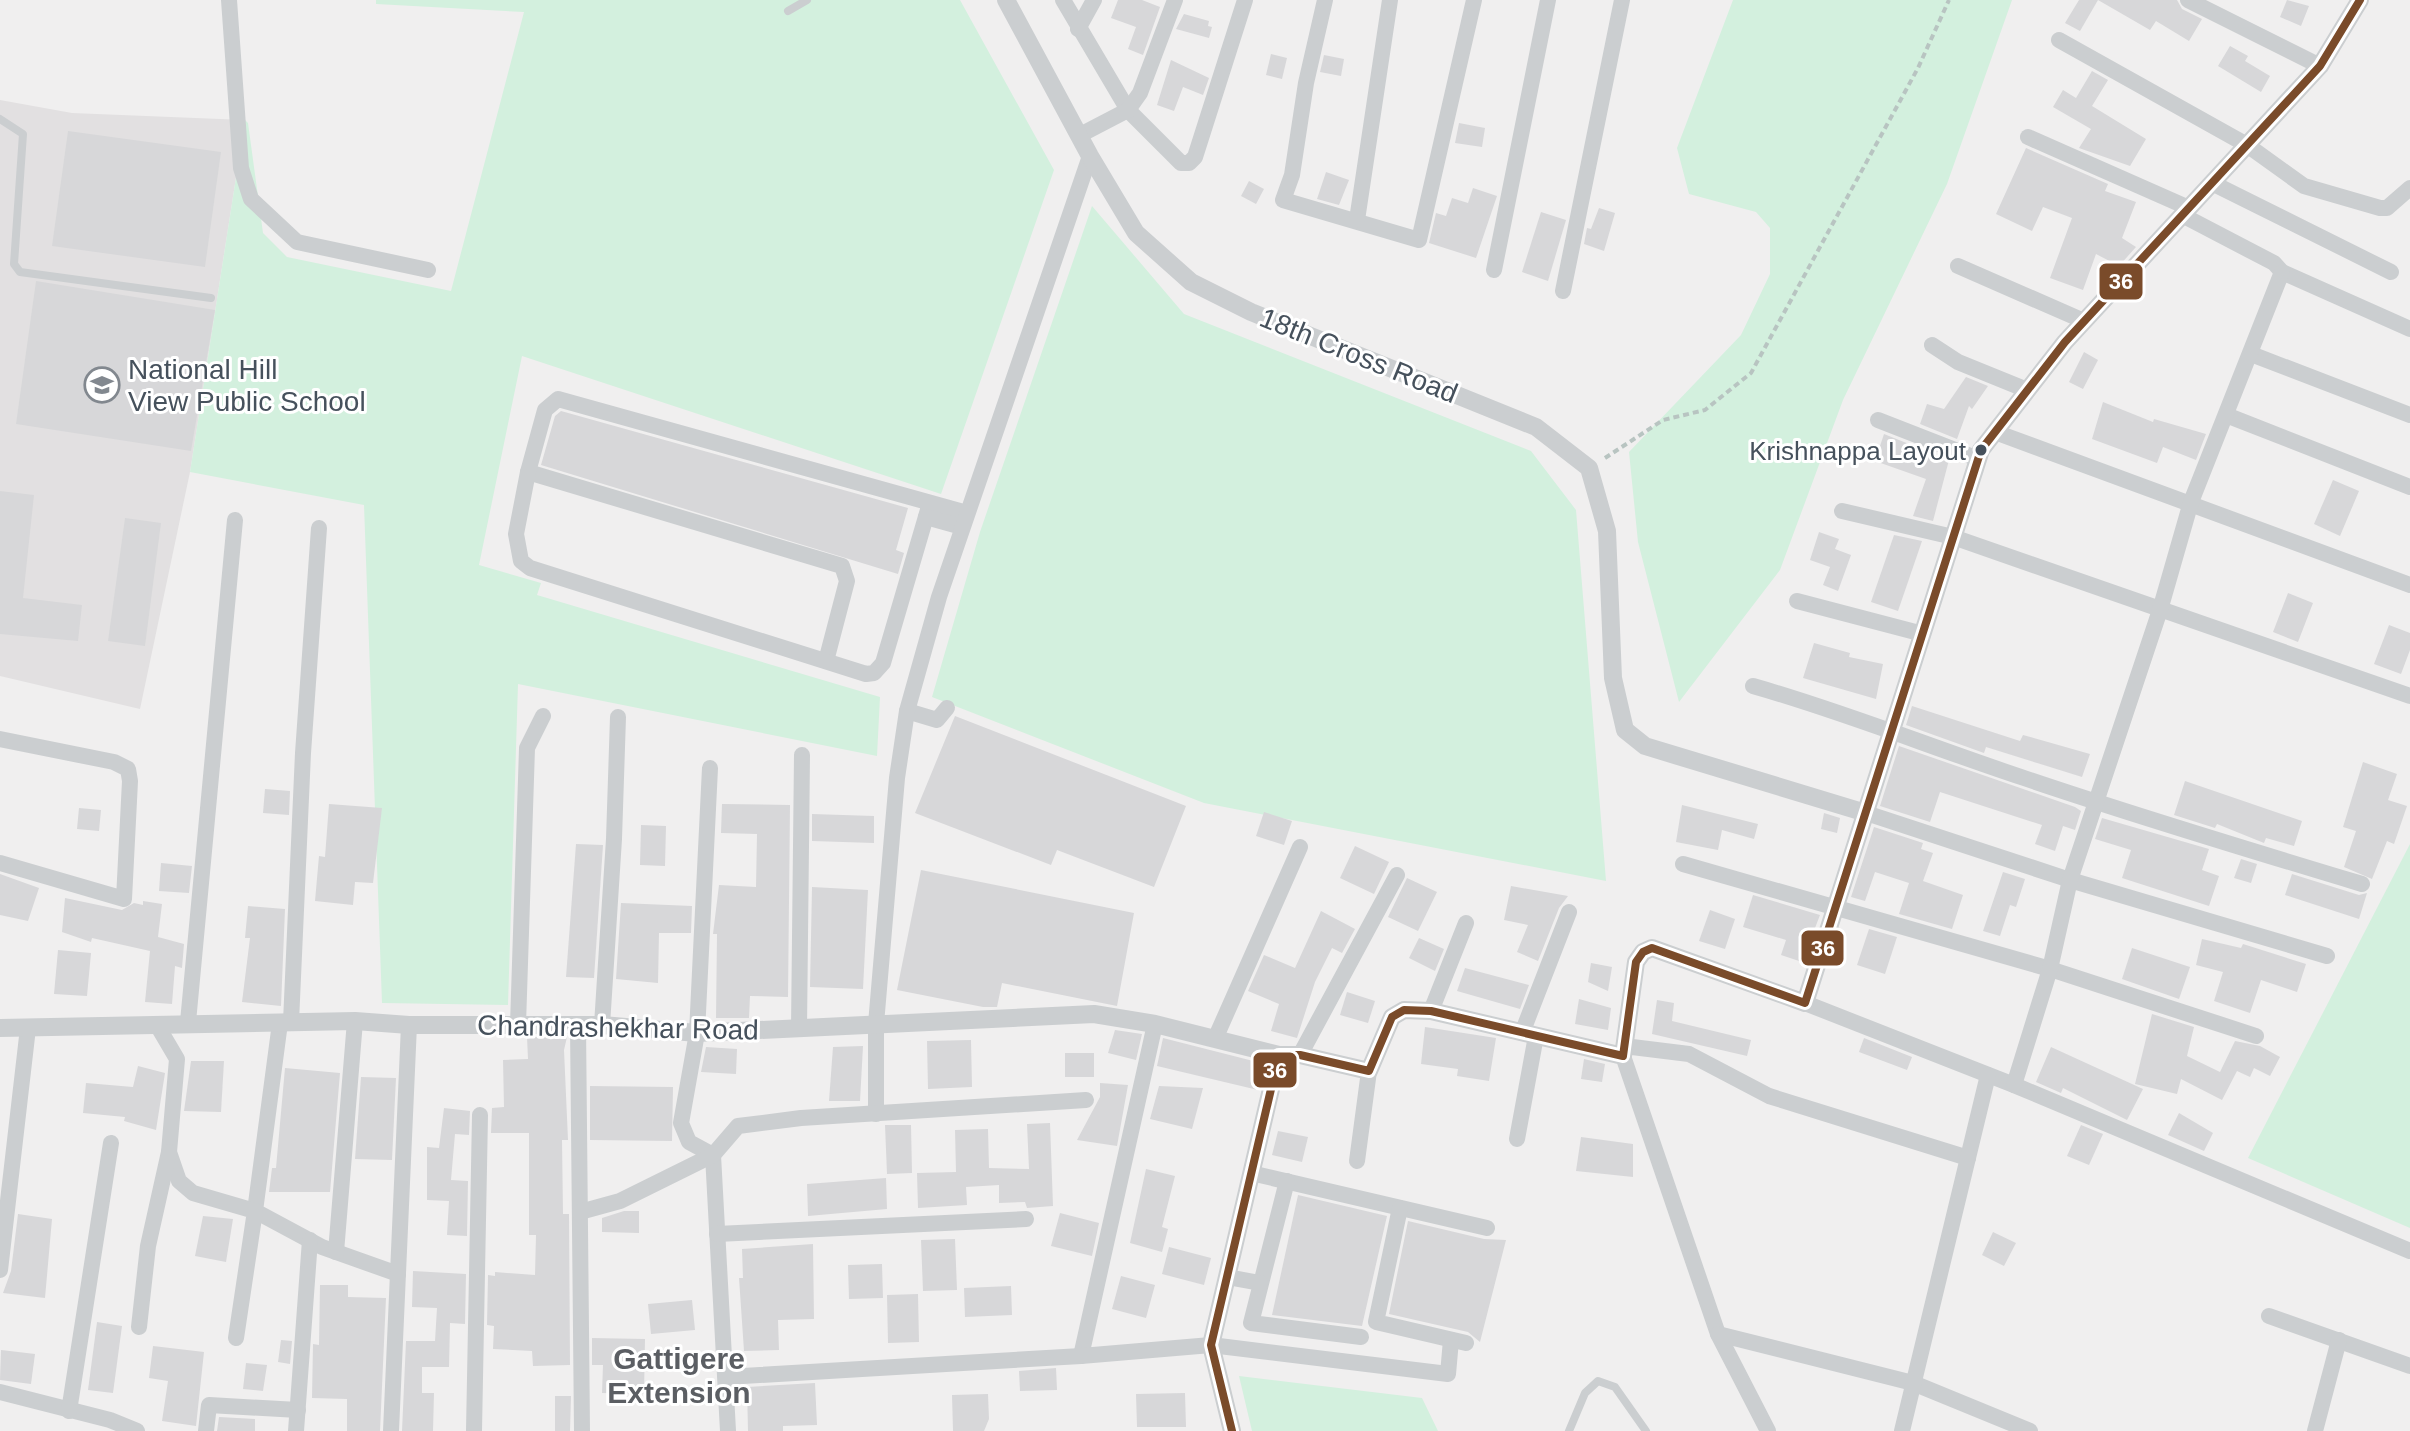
<svg xmlns="http://www.w3.org/2000/svg" width="2410" height="1431" font-family="Arial,sans-serif">
<style>
.education{fill:#e2e0e1}
.green{fill:#d3f0de}
.building{fill:#d7d7d9}
.lines{fill:none;stroke-linecap:round;stroke-linejoin:round}
.path{stroke:#b8c4c1;stroke-width:4;stroke-dasharray:6 4;stroke-linecap:butt}
.service{stroke:#cbced0;stroke-width:8}
.minor{stroke:#cbced0;stroke-width:16}
.tertiary{stroke:#cbced0;stroke-width:18}
.bus-1-casing{stroke:#fff;stroke-width:14}
.bus-1{stroke:#7a4b2a;stroke-width:8}
.bus-dot{fill:#46515c;stroke:#fff;stroke-width:3}
.labels{text-anchor:middle;stroke-width:6;stroke-linejoin:round;paint-order:stroke}
.bus-label{font-size:26px;fill:#46515c;stroke:#fff;text-anchor:end}
.street-label{font-size:28px;fill:#46515c;stroke:#fff}
.poi-label{font-size:28px;fill:#46515c;stroke:#fff;text-anchor:start}
.neighbourhood-label{font-size:30px;font-weight:bold;fill:#5b5e63;stroke:#fff}
.line-badge{stroke:#fff;stroke-width:3}
.badge-label{font-size:22px;text-anchor:middle;font-weight:bold;fill:#fff}
</style>
<rect width="100%" height="100%" fill="#f0efef"/>
<polygon class="education" points="0,100 72,113 245,120 190,472 140,709 0,676"/>
<g class="green">
<polygon points="376,0 960,0 1054,170 941,494 522,356 479,565 541,583 537,595 880,697 877,756 518,684 508,1005 382,1003 364,505 190,472 245,120 248,123 263,233 287,257 451,291 524,12 376,4"/>
<polygon points="1733,0 2012,0 1947,184 1843,400 1780,570 1679,702 1638,542 1629,452 1741,335 1770,274 1770,228 1756,212 1689,194 1677,148"/>
<polygon points="1092,206 1184,314 1531,451 1576,510 1606,881 1204,803 932,697 980,532"/>
<polygon points="2410,844 2410,1228 2248,1158"/>
<polygon points="1239,1376 1422,1398 1438,1431 1252,1431"/>
</g>
<g class="building">
<polygon points="1118,0 1142,0 1160,7 1143,55 1128,49 1136,27 1111,18"/>
<polygon points="2079,0 2098,0 2080,31 2065,23"/>
<polygon points="2098,0 2177,0 2182,9 2202,19 2189,41 2156,21 2150,30"/>
<polygon points="2287,0 2309,6 2301,26 2280,17"/>
<polygon points="1184,14 1209,21 1208,26 1212,27 1209,38 1176,29"/>
<polygon points="2230,46 2248,56 2245,61 2270,76 2261,92 2218,66"/>
<polygon points="1271,54 1287,58 1282,79 1266,75"/>
<polygon points="1324,55 1344,59 1341,76 1320,72"/>
<polygon points="1171,60 1209,78 1203,95 1183,87 1174,111 1157,105"/>
<polygon points="2092,71 2108,80 2092,106 2146,139 2130,166 2079,148 2091,129 2053,107 2063,90 2076,98"/>
<polygon points="1459,123 1485,128 1482,147 1455,143"/>
<polygon points="68,131 221,152 205,267 52,246"/>
<polygon points="2026,148 2108,184 2105,191 2136,202 2122,238 2136,247 2119,266 2096,254 2083,290 2050,278 2072,218 2043,207 2032,231 1996,214"/>
<polygon points="1326,172 1349,180 1339,205 1317,199"/>
<polygon points="1249,181 1264,189 1256,204 1241,196"/>
<polygon points="1473,188 1497,196 1476,258 1429,243 1436,213 1446,216 1452,198 1468,203"/>
<polygon points="1599,208 1615,213 1604,251 1584,244 1587,228 1591,229"/>
<polygon points="1541,212 1566,220 1548,281 1522,272"/>
<polygon points="36,281 215,310 191,451 16,424"/>
<polygon points="2084,352 2098,360 2083,389 2069,382"/>
<polygon points="1966,377 1988,386 1972,409 1969,406 1957,439 1920,424 1927,404 1944,409"/>
<polygon points="2103,402 2153,422 2154,419 2206,434 2196,460 2163,447 2157,463 2092,439"/>
<polygon points="561,411 908,508 896,550 904,553 898,574 541,465 555,416"/>
<polygon points="1884,434 1949,460 1933,521 1913,516 1926,479 1875,461"/>
<polygon points="2333,480 2359,491 2340,536 2314,524"/>
<polygon points="0,491 34,495 23,598 82,605 78,641 0,634"/>
<polygon points="125,518 161,523 145,646 108,641"/>
<polygon points="1819,532 1839,539 1835,549 1851,555 1838,591 1823,585 1830,567 1810,560"/>
<polygon points="1894,535 1922,541 1898,611 1871,602"/>
<polygon points="2288,593 2313,603 2298,642 2273,632"/>
<polygon points="2389,625 2410,633 2410,650 2401,674 2374,664"/>
<polygon points="1814,643 1850,653 1849,657 1883,664 1876,699 1803,678"/>
<polygon points="1912,706 2020,741 2023,735 2090,754 2082,777 1986,747 1984,753 1906,725"/>
<polygon points="955,716 1186,806 1154,887 1057,850 1051,865 915,813"/>
<polygon points="1899,746 2075,807 2081,811 2075,830 2063,826 2055,851 2035,844 2042,825 1940,792 1930,822 1880,806"/>
<polygon points="2363,762 2397,774 2388,800 2407,806 2394,844 2387,841 2372,879 2344,867 2356,831 2343,827"/>
<polygon points="2185,781 2302,821 2294,846 2266,838 2264,843 2217,824 2215,828 2174,815"/>
<polygon points="265,789 290,791 289,815 263,813"/>
<polygon points="329,804 382,808 373,883 355,882 353,905 315,901 319,856 325,857"/>
<polygon points="722,804 790,805 788,997 750,996 749,1018 716,1018 717,934 713,934 719,885 756,887 757,834 721,833"/>
<polygon points="1682,805 1758,824 1754,839 1722,830 1718,850 1676,842"/>
<polygon points="79,808 101,810 99,831 77,829"/>
<polygon points="1264,812 1292,821 1284,845 1256,836"/>
<polygon points="1824,813 1840,818 1837,833 1821,829"/>
<polygon points="812,814 874,816 874,843 812,841"/>
<polygon points="2102,818 2209,849 2202,870 2219,876 2209,906 2122,878 2131,850 2095,839"/>
<polygon points="641,825 666,826 665,866 640,865"/>
<polygon points="1874,827 1923,843 1921,849 1933,853 1923,881 1963,895 1952,929 1899,914 1909,883 1875,872 1865,901 1851,897"/>
<polygon points="576,844 603,845 594,978 566,977"/>
<polygon points="1355,846 1389,862 1374,894 1340,878"/>
<polygon points="2241,859 2257,864 2251,883 2234,878"/>
<polygon points="161,863 192,866 189,893 159,891"/>
<polygon points="921,870 1134,913 1117,1006 1002,983 997,1007 983,1007 897,990"/>
<polygon points="2003,872 2025,879 2016,907 2010,905 2000,936 1983,931"/>
<polygon points="0,874 39,888 28,921 0,915"/>
<polygon points="2292,874 2359,895 2367,893 2359,919 2285,895"/>
<polygon points="1407,878 1437,892 1418,931 1388,917"/>
<polygon points="1511,886 1568,896 1559,908 1538,961 1517,952 1528,925 1504,920"/>
<polygon points="812,887 868,890 863,989 810,987"/>
<polygon points="1753,895 1820,915 1802,962 1781,955 1786,940 1743,927"/>
<polygon points="65,898 122,910 134,903 143,905 143,901 162,904 158,937 184,944 182,968 175,966 172,1004 145,1002 150,951 92,938 91,942 62,932"/>
<polygon points="621,903 692,906 691,933 659,933 658,983 616,979"/>
<polygon points="248,906 285,909 281,1006 242,1002 250,938 245,938"/>
<polygon points="1710,910 1735,919 1725,949 1699,941"/>
<polygon points="1321,911 1355,929 1342,953 1332,948 1315,982 1297,1038 1271,1031 1279,1004 1248,991 1264,955 1295,968"/>
<polygon points="1869,929 1897,937 1885,974 1857,965"/>
<polygon points="1419,938 1444,949 1435,971 1409,958"/>
<polygon points="2202,939 2241,948 2243,944 2306,964 2297,992 2261,980 2250,1013 2214,1001 2223,972 2196,965"/>
<polygon points="2132,948 2190,967 2179,999 2122,979"/>
<polygon points="58,950 91,953 87,996 54,994"/>
<polygon points="1591,963 1612,967 1608,991 1588,982"/>
<polygon points="1465,968 1529,985 1520,1009 1457,991"/>
<polygon points="1347,992 1375,1001 1368,1023 1340,1015"/>
<polygon points="1579,999 1611,1008 1608,1030 1575,1024"/>
<polygon points="1657,1000 1674,1003 1672,1021 1751,1040 1747,1056 1652,1034"/>
<polygon points="2152,1014 2194,1027 2187,1056 2220,1072 2235,1041 2260,1046 2280,1057 2270,1076 2254,1068 2250,1077 2237,1071 2222,1100 2181,1079 2177,1094 2135,1084"/>
<polygon points="1425,1027 1496,1038 1489,1081 1457,1076 1458,1069 1421,1064"/>
<polygon points="1115,1030 1142,1034 1136,1060 1108,1053"/>
<polygon points="527,1037 567,1037 564,1050 568,1140 562,1140 563,1214 569,1214 570,1365 533,1366 532,1351 493,1349 494,1326 487,1325 488,1275 495,1276 495,1272 535,1275 536,1235 529,1235 529,1133 491,1133 492,1108 504,1107 503,1060 528,1059"/>
<polygon points="1163,1038 1265,1064 1258,1090 1157,1066"/>
<polygon points="1864,1038 1912,1057 1907,1070 1859,1052"/>
<polygon points="971,1040 972,1087 928,1089 927,1041"/>
<polygon points="863,1046 860,1101 829,1101 833,1047"/>
<polygon points="706,1047 737,1049 736,1074 701,1072"/>
<polygon points="2051,1047 2143,1089 2127,1120 2063,1088 2061,1093 2036,1082"/>
<rect x="1065" y="1053" width="29" height="24"/>
<polygon points="1584,1059 1605,1064 1602,1082 1581,1079"/>
<polygon points="191,1061 224,1061 221,1112 184,1111"/>
<polygon points="138,1066 165,1073 156,1130 124,1121 125,1117 83,1113 86,1083 133,1087"/>
<polygon points="285,1068 340,1073 330,1192 269,1192 272,1168 276,1168"/>
<polygon points="361,1077 396,1078 392,1160 355,1159"/>
<polygon points="1100,1083 1128,1085 1117,1146 1077,1140 1100,1097"/>
<polygon points="590,1086 673,1087 672,1141 590,1140"/>
<polygon points="1159,1086 1203,1088 1192,1129 1150,1119"/>
<polygon points="444,1108 470,1111 469,1135 455,1134 451,1180 468,1181 467,1236 447,1235 449,1201 427,1200 427,1147 439,1148"/>
<polygon points="2179,1113 2213,1133 2204,1151 2168,1135"/>
<polygon points="1050,1123 1053,1206 1027,1208 1025,1202 999,1203 999,1185 966,1187 967,1205 918,1208 917,1173 956,1172 955,1130 988,1129 989,1168 1029,1169 1027,1124"/>
<polygon points="885,1125 911,1125 912,1173 887,1174"/>
<polygon points="2081,1125 2103,1134 2089,1165 2067,1156"/>
<polygon points="1278,1131 1308,1137 1302,1162 1272,1155"/>
<polygon points="1581,1137 1633,1144 1633,1177 1576,1171"/>
<polygon points="1146,1169 1175,1176 1162,1227 1168,1229 1162,1252 1130,1243"/>
<polygon points="886,1178 887,1209 808,1216 807,1184"/>
<polygon points="1298,1195 1387,1216 1362,1326 1272,1315"/>
<polygon points="624,1211 639,1211 639,1233 602,1232 602,1218"/>
<polygon points="1060,1213 1099,1223 1092,1256 1051,1246"/>
<polygon points="18,1214 52,1219 45,1298 3,1293 11,1271"/>
<polygon points="203,1216 233,1219 226,1262 195,1256"/>
<polygon points="1408,1221 1484,1239 1506,1240 1480,1342 1468,1332 1389,1314"/>
<polygon points="1993,1232 2016,1243 2004,1266 1982,1255"/>
<polygon points="955,1239 957,1290 923,1291 921,1240"/>
<polygon points="813,1244 814,1319 778,1320 779,1350 744,1351 739,1278 743,1278 742,1249"/>
<polygon points="1169,1247 1211,1258 1204,1285 1162,1274"/>
<polygon points="882,1264 883,1298 849,1299 848,1265"/>
<polygon points="413,1271 466,1274 465,1324 450,1323 449,1367 422,1367 422,1393 434,1393 433,1431 402,1431 406,1341 435,1341 437,1308 412,1307"/>
<polygon points="1121,1276 1155,1285 1146,1318 1112,1309"/>
<polygon points="320,1285 348,1285 348,1297 386,1298 380,1431 347,1431 347,1399 312,1398 313,1344 319,1345"/>
<polygon points="1011,1286 1012,1315 965,1317 964,1288"/>
<polygon points="918,1294 919,1342 888,1343 887,1295"/>
<polygon points="692,1300 695,1330 651,1334 648,1304"/>
<polygon points="97,1322 122,1326 113,1393 88,1390"/>
<polygon points="592,1338 645,1339 644,1394 602,1393 603,1365 592,1365"/>
<polygon points="281,1340 292,1341 290,1364 278,1362"/>
<polygon points="153,1346 204,1352 196,1426 162,1421 168,1381 149,1378"/>
<polygon points="1,1350 35,1354 31,1384 0,1380"/>
<polygon points="246,1363 267,1365 263,1391 243,1389"/>
<polygon points="1056,1368 1057,1390 1020,1391 1019,1371"/>
<polygon points="815,1383 817,1425 783,1426 783,1431 748,1431 747,1387"/>
<polygon points="1185,1393 1186,1427 1137,1427 1136,1394"/>
<polygon points="988,1394 989,1419 984,1431 953,1431 952,1395"/>
<polygon points="555,1396 571,1396 570,1431 555,1431"/>
<polygon points="219,1417 255,1419 255,1431 217,1431"/>
</g>
<g class="lines">
<polyline class="path" points="1605,458 1663,420 1705,410 1751,373 1918,68 1949,0"/>
<g class="service">
<polyline points="788,11 807,0"/>
<polyline points="0,119 23,134 14,264 20,272 211,298"/>
<polyline points="1569,1431 1585,1393 1598,1381 1615,1387 1646,1431"/>
</g>
<g class="minor">
<polyline points="229,0 241,168 251,199 297,242 428,270"/>
<polyline points="1063,0 1128,110 1181,163 1189,163 1195,157 1245,0"/>
<polyline points="1325,0 1306,83 1292,175 1283,200 1419,240 1474,0"/>
<polyline points="2188,0 2320,66"/>
<polyline points="1078,29 1094,0"/>
<polyline points="2059,40 2247,145 2304,186 2380,208 2387,208 2410,188"/>
<polyline points="1080,135 1128,110 1140,93 1175,0"/>
<polyline points="2028,137 2189,208"/>
<polyline points="2212,183 2391,272"/>
<polyline points="2182,215 2274,263 2282,272 2410,329"/>
<polyline points="1357,220 1390,0"/>
<polyline points="1958,266 2084,321"/>
<polyline points="1494,270 1548,0"/>
<polyline points="1563,291 1622,0"/>
<polyline points="1932,345 1958,362 2027,390"/>
<polyline points="2251,354 2410,415"/>
<polyline points="2226,415 2410,487"/>
<polyline points="1878,420 1978,459"/>
<polyline points="1995,432 2410,585"/>
<polyline points="528,472 842,566 847,581 826,661"/>
<polyline points="930,503 883,663 874,673 866,674 530,568 521,561 516,534 528,472 545,410 558,399 967,513"/>
<polyline points="1842,511 1953,537 2410,696"/>
<polyline points="926,517 962,527"/>
<polyline points="1797,601 1923,634"/>
<path d="M1753,686C1845,712 1933,748 2024,778C2136,816 2249,850 2362,884"/>
<polyline points="907,711 937,720 947,708"/>
<polyline points="0,739 114,762 128,769 130,781 124,899 0,863"/>
<polyline points="710,768 697,1033 681,1123 689,1142 713,1155 728,1431"/>
<polyline points="1866,813 2070,880 2327,956"/>
<polyline points="1683,864 2050,969 2256,1036"/>
<polyline points="1805,1003 2014,1085 2410,1251"/>
<polyline points="1431,1011 1466,923"/>
<polyline points="188,1022 235,520"/>
<polyline points="291,1022 303,753 319,528"/>
<polyline points="280,1023 255,1211 322,1247 398,1274"/>
<polyline points="157,1025 177,1059 169,1152 179,1181 193,1193 255,1211 236,1338"/>
<polyline points="518,1025 527,748 543,716"/>
<polyline points="578,1025 582,1431"/>
<polyline points="602,1025 614,839 618,717"/>
<polyline points="799,1028 802,755"/>
<polyline points="1522,1033 1569,912"/>
<polyline points="1215,1039 1300,847"/>
<polyline points="1624,1046 1689,1054 1769,1096 1968,1158"/>
<polyline points="1300,1055 1397,875"/>
<polyline points="1623,1056 1718,1334 1768,1431"/>
<polyline points="2014,1085 2050,969 2070,880 2160,610 2191,502 2282,272"/>
<polyline points="876,1114 876,1024 897,778 907,711 939,597 1090,156"/>
<polyline points="1517,1139 1536,1036"/>
<polyline points="1357,1161 1369,1071"/>
<polyline points="1251,1173 1487,1228"/>
<polyline points="1287,1181 1251,1323 1361,1337"/>
<polyline points="1400,1208 1376,1322 1466,1343"/>
<polyline points="580,1212 620,1201 713,1155 738,1126 801,1118 1086,1100"/>
<polyline points="717,1234 1026,1219"/>
<polyline points="336,1252 355,1021"/>
<polyline points="0,1270 28,1028"/>
<polyline points="1227,1277 1260,1283"/>
<polyline points="2269,1316 2410,1366"/>
<polyline points="139,1327 148,1246 169,1152"/>
<polyline points="1718,1334 1913,1383 2030,1431"/>
<polyline points="1081,1356 1155,1024"/>
<polyline points="726,1377 1081,1356 1211,1345 1448,1374 1451,1340"/>
<polyline points="0,1392 110,1420 137,1431"/>
<polyline points="69,1411 111,1143"/>
<polyline points="206,1431 209,1405 298,1410"/>
<polyline points="296,1431 310,1240"/>
<polyline points="391,1431 409,1025"/>
<polyline points="474,1431 480,1115"/>
<polyline points="1902,1431 1988,1075"/>
<polyline points="2315,1431 2339,1340"/>
</g>
<g class="tertiary">
<polyline points="1006,0 1090,156 1136,233 1191,282 1251,312 1536,427 1589,468 1607,531 1613,678 1625,730 1645,746 1866,813"/>
<polyline points="0,1028 355,1021 409,1025 602,1025 697,1033 1094,1014 1155,1024 1279,1055"/>
<polyline points="1232,1431 1211,1345 1279,1055 1300,1055 1369,1071 1392,1017 1404,1010 1431,1011 1623,1056 1636,962 1643,952 1652,948 1805,1003 1981,450 2065,342 2320,66 2360,0"/>
</g>
<defs>
<polyline id="bus-1" points="1232,1431 1211,1345 1279,1055 1300,1055 1369,1071 1392,1017 1404,1010 1431,1011 1623,1056 1636,962 1643,952 1652,948 1805,1003 1981,450 2065,342 2320,66 2360,0"/>
</defs>
<use href="#bus-1" class="bus-1-casing"/>
<use href="#bus-1" class="bus-1"/>
</g>
<defs>
<symbol id="school-ring" viewBox="-11 -11 22 22"><circle r="9.5" fill="#fff" stroke="#82888f" stroke-width="1.5"/><path d="M0-5L7-2L0 1L-7-2ZM-4 1L0 2.5L4 1V4Q0 6-4 4Z" fill="#82888f"/></symbol>
</defs>
<g fill-rule="evenodd">
<use href="#school-ring" x="82" y="365" width="40" height="40"/>
</g>
<circle class="bus-dot" cx="1981" cy="450" r="7"/>
<g class="labels">
<g class="bus-label">
<text x="1966" y="460">Krishnappa Layout</text>
</g>
<g class="street-label">
<text transform="translate(1359 355) rotate(22)" y="10">18th Cross Road</text>
<text transform="translate(618 1027) rotate(1)" y="10">Chandrashekhar Road</text>
</g>
<g class="poi-label">
<text x="128" y="379">National Hill<tspan x="128" dy="32">View Public School</tspan></text>
</g>
<g class="neighbourhood-label">
<text x="679" y="1369">Gattigere<tspan x="679" dy="34">Extension</tspan></text>
</g>
</g>
<g class="line-badge">
<rect x="2098" y="262" width="46" height="39" rx="8" fill="#7a4b2a"/>
<rect x="1800" y="929" width="45" height="38" rx="8" fill="#7a4b2a"/>
<rect x="1252" y="1051" width="46" height="38" rx="8" fill="#7a4b2a"/>
</g>
<g class="badge-label">
<text x="2121" y="289">36</text>
<text x="1823" y="956">36</text>
<text x="1275" y="1078">36</text>
</g>
</svg>
